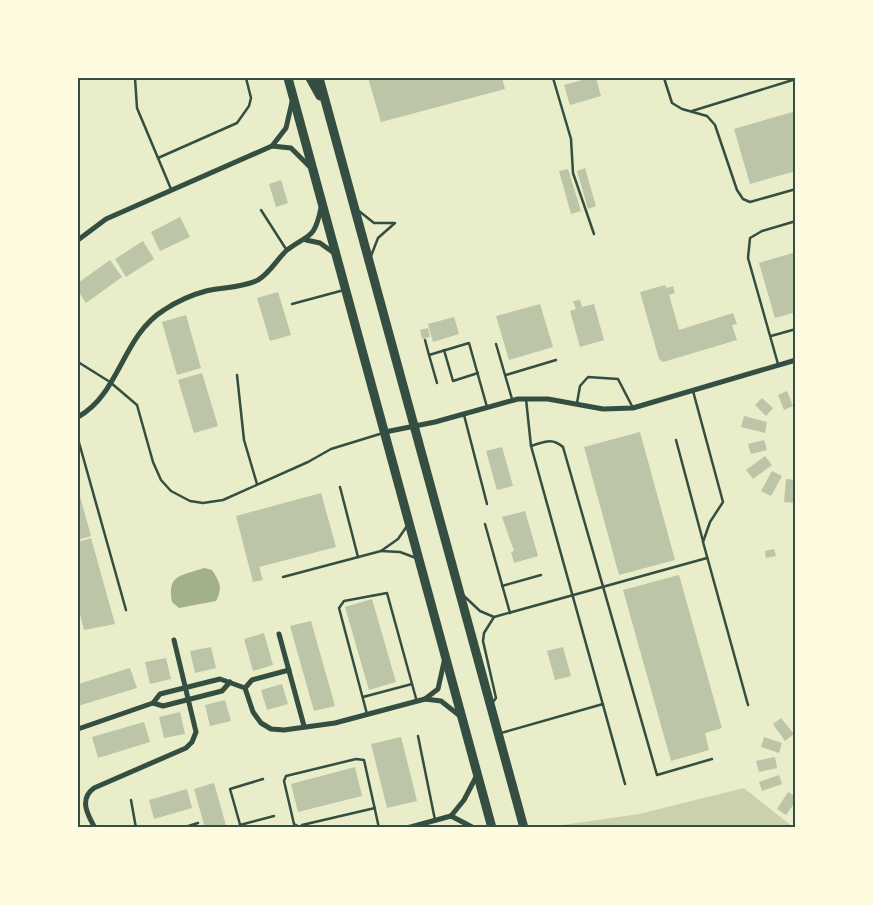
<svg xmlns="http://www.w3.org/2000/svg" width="873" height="905" font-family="'Source Sans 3',sans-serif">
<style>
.green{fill:#cad2ad}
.water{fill:#a3b18a}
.building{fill:#bcc5a7}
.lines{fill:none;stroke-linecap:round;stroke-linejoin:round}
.service{stroke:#344e41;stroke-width:2.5}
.minor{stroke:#344e41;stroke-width:5}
.primary{stroke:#344e41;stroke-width:9}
.neatline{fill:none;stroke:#344e41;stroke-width:2}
</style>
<rect width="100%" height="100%" fill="#e9edc9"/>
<polygon class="green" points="744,788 793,827 549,827 639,814"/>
<path class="water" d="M204,568L212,570C220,582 223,588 216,601L179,608L172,602C167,574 181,576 204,568Z"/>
<g class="building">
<polygon points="368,78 502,78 505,89 381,122"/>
<polygon points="590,78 596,78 601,96 570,105 564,85"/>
<polygon points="796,111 796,171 750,184 734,129"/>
<polygon points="585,168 596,206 588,209 577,171"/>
<polygon points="568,169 581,211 571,214 559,171"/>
<polygon points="281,180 288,203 276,207 269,184"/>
<polygon points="180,217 190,237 160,251 151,232"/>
<polygon points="143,241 154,259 126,277 115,259"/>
<polygon points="796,252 796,312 775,318 759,263"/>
<polygon points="110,260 122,277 86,303 78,291 78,283"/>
<polygon points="665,285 667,288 673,286 675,293 669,295 679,330 733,313 737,324 732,325 737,340 663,362 659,359 640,292"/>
<polygon points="278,292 291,335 270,341 257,298"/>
<polygon points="580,300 582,307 594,304 604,340 580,347 570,311 576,309 573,301"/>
<polygon points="540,304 553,347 509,360 496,316"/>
<polygon points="186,315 201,368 177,375 162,322"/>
<polygon points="454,317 459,334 433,342 428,324"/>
<polygon points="428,328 430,337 422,339 420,330"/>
<polygon points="202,373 218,426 194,433 178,380"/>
<polygon points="787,391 793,406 784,410 778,395"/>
<polygon points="762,398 773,408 766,416 755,405"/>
<polygon points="744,416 767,422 765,433 741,427"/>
<polygon points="640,432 675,560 619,575 584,447"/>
<polygon points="764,440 767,450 751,454 748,444"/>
<polygon points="502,447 513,486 497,490 486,451"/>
<polygon points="765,456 772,465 753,479 746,470"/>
<polygon points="772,471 782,476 771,496 761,491"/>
<polygon points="786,479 796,480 795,503 784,502"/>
<polygon points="78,489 91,536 78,540"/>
<polygon points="321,493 336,547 259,567 263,580 253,582 236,516"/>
<polygon points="525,511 538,556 514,563 511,552 514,551 502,517"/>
<polygon points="91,538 115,624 84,630 78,606 78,542"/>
<polygon points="774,549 776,556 766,558 765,551"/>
<polygon points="679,575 722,728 705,733 709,750 671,761 623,590"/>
<polygon points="372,599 396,682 369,690 345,607"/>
<polygon points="311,621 335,706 314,711 290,626"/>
<polygon points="264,633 273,665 253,671 244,639"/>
<polygon points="211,647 216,668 195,673 190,651"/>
<polygon points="563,647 571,676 555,680 547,651"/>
<polygon points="166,658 171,679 150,684 145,662"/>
<polygon points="130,668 137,688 78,706 78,684"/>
<polygon points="282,684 288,704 267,710 261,690"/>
<polygon points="225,700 231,721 210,726 205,705"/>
<polygon points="180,712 185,734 164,738 159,717"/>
<polygon points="781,718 794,734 785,741 773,724"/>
<polygon points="144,722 150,742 98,758 92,737"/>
<polygon points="401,737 417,801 387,808 371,744"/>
<polygon points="764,737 782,743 779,753 761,747"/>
<polygon points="775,757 777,768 759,772 756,761"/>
<polygon points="355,767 362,796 298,812 291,784"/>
<polygon points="779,775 782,784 762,791 759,782"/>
<polygon points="214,783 225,822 226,828 205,828 194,789"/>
<polygon points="187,789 192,808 154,819 149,800"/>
<polygon points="788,792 796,797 796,801 786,815 777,809"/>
</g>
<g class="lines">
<g class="service">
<polyline points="135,78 137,108 171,189"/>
<polyline points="553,78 571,139 573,173 594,234"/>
<polyline points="664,78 672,103 682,109 707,116 715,125 737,190 743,199 750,202 796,189"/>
<polyline points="692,111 796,79"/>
<polyline points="158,158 237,123 249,106 251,98 246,78"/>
<polyline points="261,210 286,249"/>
<polyline points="359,211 374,223 394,223"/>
<polyline points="371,256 378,238 395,223"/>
<polyline points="292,304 344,290"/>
<polyline points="771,336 796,329"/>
<polyline points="425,340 429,355 469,343 487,407"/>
<polyline points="496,344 512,399"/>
<polyline points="444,350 453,381 478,373"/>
<polyline points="429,355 437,383"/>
<polyline points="78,362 110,382 137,405 153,462 161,480 171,491 190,501 203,503 223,500 308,462 331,449 383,433"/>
<polyline points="778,364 748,258 750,238 762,231 796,221"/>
<polyline points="237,375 244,440 257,484"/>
<polyline points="506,375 556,360"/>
<polyline points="693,391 723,502 710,522 703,542 748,705"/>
<polyline points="526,399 531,446 625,784"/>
<polyline points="577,403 580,386 588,377 618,379 633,408"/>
<polyline points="464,415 487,504"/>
<polyline points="78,439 126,610"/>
<polyline points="676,440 703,541"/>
<path d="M531,446C544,442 552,437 563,447L657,775L712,759"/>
<polyline points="340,487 358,557"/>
<polyline points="485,524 510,613"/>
<polyline points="407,526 398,539 381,551 400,552 416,558"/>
<polyline points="283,577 381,551"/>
<polyline points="502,586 541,575"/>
<polyline points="464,596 480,611 494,617 707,558"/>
<polyline points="363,697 412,684"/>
<polyline points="493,702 496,698 483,641 484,633 494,617"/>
<polyline points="367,714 339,608 344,601 387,593 417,702"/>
<polyline points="501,733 603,704"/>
<polyline points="418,736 435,820"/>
<polyline points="131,800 136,828"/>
<polyline points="240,825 274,816"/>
<polyline points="302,825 375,808"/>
<polyline points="182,828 198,823"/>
<polyline points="241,828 230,789 263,779"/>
<polyline points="302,828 294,824 284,781 286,776 356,759 364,760 379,828"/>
</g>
<g class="minor">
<polyline points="272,146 286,128 292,102"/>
<polyline points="78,240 106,219 272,146 291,148 309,166"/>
<polyline points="306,240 320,243 334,253"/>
<path d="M78,417C120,394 122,336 164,310C176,302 191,295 206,291C222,287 242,288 258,280C270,273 277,259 287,250C309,233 314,241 321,208"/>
<polyline points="385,432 435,422 518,399 548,399 603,409 633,408 796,360"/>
<polyline points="279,634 304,726"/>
<polyline points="245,688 252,680 289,670"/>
<polyline points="425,699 438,689 444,662"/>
<polyline points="153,703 163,706 222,691 230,682"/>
<polyline points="78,729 153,703 160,694 220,679 245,688 253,712 261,723 271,729 284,730 335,723 425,699 441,701 460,716"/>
<polyline points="451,816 464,800 477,775"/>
<polyline points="451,816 474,828"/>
<path d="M95,828C87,814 79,799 94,788L186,748L192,742L196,732L174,640"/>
<polyline points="407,828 451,816"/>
</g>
<g class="primary">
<polyline points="288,78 492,828"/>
<polyline points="310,78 320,96"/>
<polyline points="319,78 524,828"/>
</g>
</g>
<rect width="873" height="905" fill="none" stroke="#fefae0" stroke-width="158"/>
<rect x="79" y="79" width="715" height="747" class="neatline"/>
</svg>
